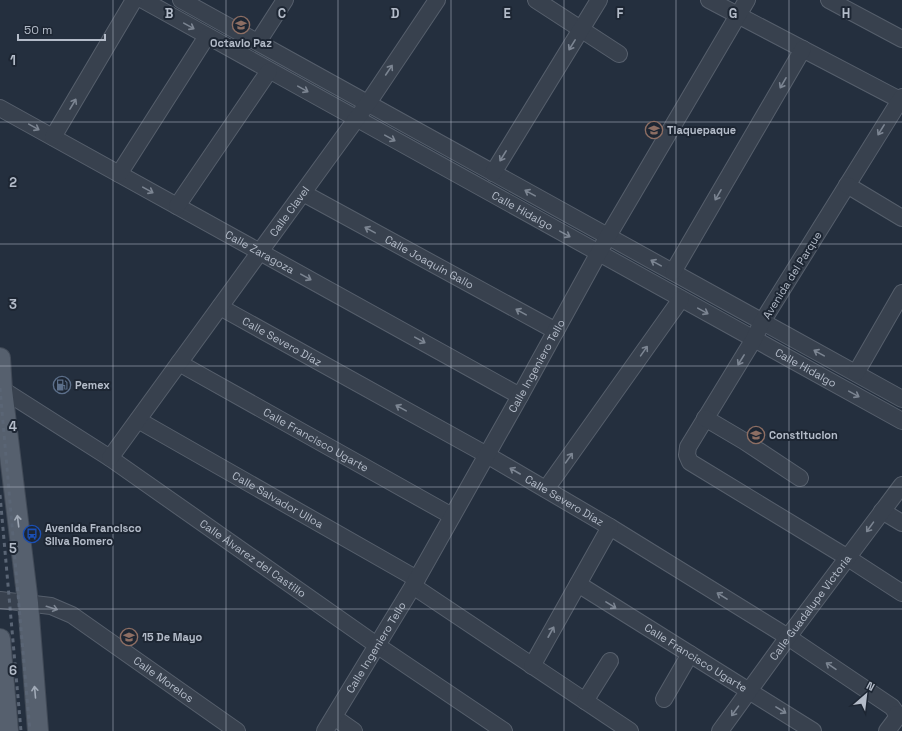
<svg xmlns="http://www.w3.org/2000/svg" width="902" height="731" font-family="'Space Grotesk',sans-serif">
<style>
.lines{fill:none;stroke-linecap:round;stroke-linejoin:round}
.minor-casing{stroke:#565f6c;stroke-width:18}
.major-casing{stroke:#414a57;stroke-width:22}
.minor{stroke:#38414e;stroke-width:16}
.major{stroke:#56606e;stroke-width:20}
.rail{stroke:#5a6575;stroke-width:3;stroke-dasharray:4 4;stroke-linecap:butt}
.oneway{stroke:#7c8592}
.oneway2{stroke:#a1aab7}
.grid{fill:none;stroke:#b4bcc9;stroke-width:1;stroke-opacity:0.55}
.labels{text-anchor:middle;stroke-width:4;stroke-linejoin:round;paint-order:stroke}
.poi-label{font-size:11px;font-weight:bold;fill:#b4bcc9;stroke:#1d2633;text-anchor:start}
.street-label{font-size:11px;fill:#b4bcc9;stroke:#1d2633}
.grid-label{font-size:13px;text-anchor:middle;font-weight:bold;fill:#b4bcc9;stroke:#1d2633;stroke-width:4;stroke-linejoin:round;paint-order:stroke}
</style>
<rect width="100%" height="100%" fill="#242f3e"/>
<g class="lines">
<defs>
<g id="minor">
<path id="s1" d="M143,0L902,421"/>
<polyline points="181,0 902,399"/>
<polyline points="536,0 619,54"/>
<polyline points="709,0 900,100"/>
<polyline points="829,0 902,39"/>
<polyline points="258,42 285,0"/>
<polyline points="902,97 762,322 754,339 688,447 687,455 690,462 848,558 902,593"/>
<path id="s2" d="M0,108L520,396"/>
<polyline points="53,137 134,0"/>
<polyline points="493,173 599,0"/>
<polyline points="119,174 207,36"/>
<polyline points="847,185 902,218"/>
<path id="s3" d="M303,193L556,331"/>
<polyline points="177,206 269,71"/>
<polyline points="673,272 803,49"/>
<path id="s4" d="M220,307L487,455L610,527L788,637L892,707L897,714L902,716"/>
<path id="s5" d="M179,363L452,516"/>
<polyline points="856,373 902,293"/>
<path id="s6" d="M0,388L110,458L378,646L504,731"/>
<polyline points="705,418 744,441 800,478"/>
<path id="s7" d="M138,420L417,579"/>
<path id="s8" d="M110,458L368,103L437,0"/>
<polyline points="546,489 681,299"/>
<polyline points="882,511 902,523"/>
<path id="s9" d="M578,584L813,731"/>
<polyline points="413,586 630,731"/>
<path id="s10" d="M0,600L51,606L72,615L237,731"/>
<polyline points="532,666 610,527"/>
<polyline points="664,699 690,654"/>
<polyline points="585,701 610,661"/>
<polyline points="334,717 354,731"/>
<path id="s11" d="M325,731L413,586L520,396L608,236L747,0"/>
<path id="s12" d="M720,731L788,637L902,485"/>
<polyline points="887,731 896,719 897,714"/>
</g>
<g id="major">
<polyline points="0,358 2,390 28,603 38,731"/>
<polyline points="0,639 8,731"/>
</g>
</defs>
<use href="#minor" class="minor-casing"/>
<use href="#major" class="major-casing"/>
<use href="#minor" class="minor"/>
<use href="#major" class="major"/>
<g class="rail">
<polyline points="0,388 30,731"/>
<polyline points="0,495 21,731"/>
</g>
</g>
<defs><path id="oneway-shaft" d="M-6 0H5M1.5-3L5.5 0L1.5 3" fill="none" stroke-width="1.6" stroke-linecap="round" stroke-linejoin="round"/></defs>
<g class="oneway">
<use href="#oneway-shaft" transform="translate(189 26) rotate(29)"/>
<use href="#oneway-shaft" transform="translate(572 45) rotate(122)"/>
<use href="#oneway-shaft" transform="translate(389 70) rotate(-56)"/>
<use href="#oneway-shaft" transform="translate(783 83) rotate(120)"/>
<use href="#oneway-shaft" transform="translate(303 89) rotate(29)"/>
<use href="#oneway-shaft" transform="translate(73 104) rotate(-59)"/>
<use href="#oneway-shaft" transform="translate(34 127) rotate(29)"/>
<use href="#oneway-shaft" transform="translate(881 130) rotate(122)"/>
<use href="#oneway-shaft" transform="translate(390 138) rotate(29)"/>
<use href="#oneway-shaft" transform="translate(503 156) rotate(122)"/>
<use href="#oneway-shaft" transform="translate(148 190) rotate(29)"/>
<use href="#oneway-shaft" transform="translate(530 193) rotate(-151)"/>
<use href="#oneway-shaft" transform="translate(718 195) rotate(120)"/>
<use href="#oneway-shaft" transform="translate(370 230) rotate(-151)"/>
<use href="#oneway-shaft" transform="translate(565 234) rotate(29)"/>
<use href="#oneway-shaft" transform="translate(656 263) rotate(-151)"/>
<use href="#oneway-shaft" transform="translate(306 277) rotate(29)"/>
<use href="#oneway-shaft" transform="translate(703 311) rotate(29)"/>
<use href="#oneway-shaft" transform="translate(521 312) rotate(-151)"/>
<use href="#oneway-shaft" transform="translate(420 340) rotate(29)"/>
<use href="#oneway-shaft" transform="translate(644 351) rotate(-55)"/>
<use href="#oneway-shaft" transform="translate(819 353) rotate(-151)"/>
<use href="#oneway-shaft" transform="translate(741 360) rotate(122)"/>
<use href="#oneway-shaft" transform="translate(854 394) rotate(29)"/>
<use href="#oneway-shaft" transform="translate(401 408) rotate(-151)"/>
<use href="#oneway-shaft" transform="translate(569 458) rotate(-55)"/>
<use href="#oneway-shaft" transform="translate(515 471) rotate(-150)"/>
<use href="#oneway-shaft" transform="translate(870 527) rotate(126)"/>
<use href="#oneway-shaft" transform="translate(722 596) rotate(-148)"/>
<use href="#oneway-shaft" transform="translate(611 605) rotate(32)"/>
<use href="#oneway-shaft" transform="translate(52 608) rotate(17)"/>
<use href="#oneway-shaft" transform="translate(551 632) rotate(-61)"/>
<use href="#oneway-shaft" transform="translate(831 666) rotate(-146)"/>
<use href="#oneway-shaft" transform="translate(781 710) rotate(32)"/>
<use href="#oneway-shaft" transform="translate(735 711) rotate(126)"/>
</g>
<g class="oneway2">
<use href="#oneway-shaft" transform="translate(18 521) rotate(-97)"/>
<use href="#oneway-shaft" transform="translate(35 692) rotate(-95)"/>
</g>
<path class="grid" d="M113,0V731M226,0V731M338,0V731M451,0V731M564,0V731M676,0V731M789,0V731M0,122H902M0,244H902M0,366H902M0,487H902M0,609H902"/>
<defs>
<symbol id="school-ring" viewBox="-11 -11 22 22"><circle r="9.5" fill="#1d2633" stroke="#8d6e63" stroke-width="1.5"/><path d="M0-5L7-2L0 1L-7-2ZM-4 1L0 2.5L4 1V4Q0 6-4 4Z" fill="#8d6e63"/></symbol>
<symbol id="fuel-ring" viewBox="-11 -11 22 22"><circle r="9.5" fill="#1d2633" stroke="#5c6f8a" stroke-width="1.5"/><path d="M-5.5-6h7V0h2V4h1.3V-2.5L3-4.5l.8-.8L6-3V5H2.5V1h-1V6h-7ZM-4.2-4.7v3.2H.2V-4.7Z" fill="#5c6f8a"/></symbol>
<symbol id="bus-ring" viewBox="-11 -11 22 22"><circle r="9.5" fill="#1d2633" stroke="#1a4fb4" stroke-width="1.5"/><path d="M-5-6H5V4H4V6H2V4H-2V6H-4V4H-5ZM-3.5-4V0h7V-4ZM-3.5 1.2v1.5H-2V1.2ZM2 1.2v1.5H3.5V1.2Z" fill="#1a4fb4"/></symbol>
</defs>
<g fill-rule="evenodd">
<use href="#school-ring" x="231" y="15" width="20" height="20"/>
<use href="#school-ring" x="644" y="120" width="20" height="20"/>
<use href="#fuel-ring" x="52" y="375" width="20" height="20"/>
<use href="#school-ring" x="746" y="425" width="20" height="20"/>
<use href="#bus-ring" x="22" y="524" width="20" height="20"/>
<use href="#school-ring" x="119" y="627" width="20" height="20"/>
</g>
<g class="labels">
<g class="poi-label">
<text x="241" y="47" text-anchor="middle">Octavio Paz</text>
<text x="667" y="134">Tlaquepaque</text>
<text x="75" y="389">Pemex</text>
<text x="769" y="439">Constitucion</text>
<text x="45" y="532">Avenida Francisco<tspan x="45" dy="13">Silva Romero</tspan></text>
<text x="142" y="641">15 De Mayo</text>
</g>
<g class="street-label">
<text dy="4" stroke="none"><textPath href="#s8" startOffset="305">Calle Clavel</textPath></text>
<text dy="4" stroke="none"><textPath href="#s1" startOffset="434">Calle Hidalgo</textPath></text>
<text dy="4" stroke="none"><textPath href="#s2" startOffset="297">Calle Zaragoza</textPath></text>
<text dy="4" stroke="none"><textPath href="#s3" startOffset="144">Calle Joaquín Gallo</textPath></text>
<text transform="translate(792 275) rotate(-58)" y="4">Avenida del Parque</text>
<text dy="4" stroke="none"><textPath href="#s4" startOffset="71">Calle Severo Díaz</textPath></text>
<text dy="4" stroke="none"><textPath href="#s11" startOffset="422">Calle Ingeniero Tello</textPath></text>
<text dy="4" stroke="none"><textPath href="#s1" startOffset="758">Calle Hidalgo</textPath></text>
<text dy="4" stroke="none"><textPath href="#s5" startOffset="157">Calle Francisco Ugarte</textPath></text>
<text dy="4" stroke="none"><textPath href="#s7" startOffset="161">Calle Salvador Ulloa</textPath></text>
<text dy="4" stroke="none"><textPath href="#s4" startOffset="395">Calle Severo Díaz</textPath></text>
<text dy="4" stroke="none"><textPath href="#s6" startOffset="305">Calle Álvarez del Castillo</textPath></text>
<text dy="4" stroke="none"><textPath href="#s12" startOffset="153">Calle Guadalupe Victoria</textPath></text>
<text dy="4" stroke="none"><textPath href="#s11" startOffset="98">Calle Ingeniero Tello</textPath></text>
<text dy="4" stroke="none"><textPath href="#s9" startOffset="139">Calle Francisco Ugarte</textPath></text>
<text dy="4" stroke="none"><textPath href="#s10" startOffset="186">Calle Morelos</textPath></text>
</g>
</g>
<g class="grid-label">
<text x="169" y="18">B</text>
<text x="282" y="18">C</text>
<text x="395" y="18">D</text>
<text x="507" y="18">E</text>
<text x="620" y="18">F</text>
<text x="733" y="18">G</text>
<text x="846" y="18">H</text>
<text x="13" y="65">1</text>
<text x="13" y="187">2</text>
<text x="13" y="309">3</text>
<text x="13" y="431">4</text>
<text x="13" y="553">5</text>
<text x="13" y="675">6</text>
</g>
<g transform="translate(866 695) rotate(28)" stroke="#1d2633" stroke-width="3" paint-order="stroke">
<path d="M0-3L7 15L0 10L-7 15Z" fill="#b4bcc9"/>
<text y="-6" font-size="11" font-weight="bold" text-anchor="middle" fill="#b4bcc9">N</text>
</g>
<path d="M18 34v6h87v-6" fill="none" stroke="#b4bcc9" stroke-width="2"/>
<text x="24" y="34" font-size="12" fill="#b4bcc9" stroke="#1d2633" stroke-width="3" paint-order="stroke">50 m</text>
</svg>
